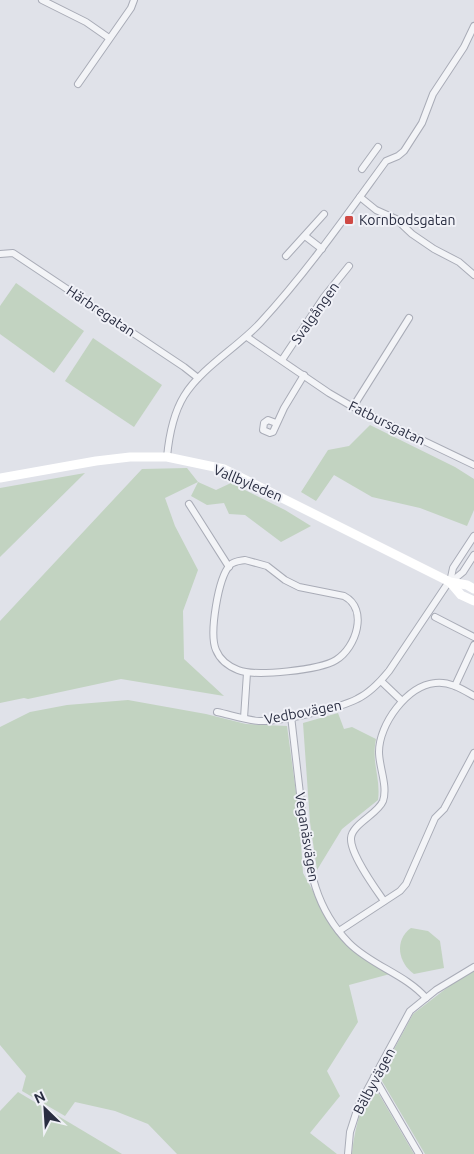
<svg xmlns="http://www.w3.org/2000/svg" width="474" height="1154" font-family="Ubuntu,sans-serif">
<style>
.green{fill:#c2d3c1}
.lines{fill:none;stroke-linecap:round;stroke-linejoin:round}
.street-casing{stroke:#a9acb7;stroke-width:8}
.street{stroke:#f3f4f7;stroke-width:6}
.secondary{stroke:#fff;stroke-width:9}
.poi-dot{fill:#cf4944;stroke:#f0f1f7;stroke-width:2}
.labels{text-anchor:middle;stroke-width:4;stroke-linejoin:round;paint-order:stroke}
.poi-label{font-size:14px;fill:#292d41;stroke:#f0f1f7;text-anchor:start}
.street-label{font-size:14px;fill:#292d41;stroke:#f0f1f7}
</style>
<rect width="100%" height="100%" fill="#e0e2e9"/>
<g class="green">
<polygon points="16,283 84,331 54,373 0,334 0,306"/>
<polygon points="93,338 162,385 134,427 65,381"/>
<polygon points="370,425 455,467 474,479 474,510 467,526 420,508 372,497 334,475 316,501 301,492 328,450 349,446"/>
<polygon points="187,468 198,482 165,498 175,526 198,570 183,611 184,659 224,696 121,679 28,699 24,698 0,703 0,621 142,469"/>
<polygon points="85,473 0,557 0,488"/>
<polygon points="198,482 216,490 231,483 285,510 311,526 281,542 245,515 229,514 224,503 207,505 191,496"/>
<polygon points="128,700 206,714 246,724 287,726 299,814 303,873 336,933 352,950 372,964 390,974 349,985 358,1022 327,1071 340,1096 310,1133 337,1154 177,1154 148,1124 115,1111 75,1102 65,1116 22,1091 26,1076 0,1045 0,727 30,712 67,705"/>
<path d="M338,713L344,729L352,727L376,739C371,763 381,778 378,800L342,829L317,870L310,822L303,723Z"/>
<path d="M411,928L428,931L440,941L444,968L414,974C398,963 394,940 411,928Z"/>
<polygon points="474,967 474,1154 425,1154 382,1081 385,1066 413,1014"/>
<path d="M376,1089L414,1154H352C353,1139 361,1094 376,1089Z"/>
<polygon points="18,1092 122,1154 0,1154 0,1111"/>
</g>
<g class="lines">
<defs>
<g id="street">
<polyline points="42,0 86,22 109,38"/>
<polyline points="78,84 131,8 134,0"/>
<polyline points="362,169 378,147"/>
<polyline points="360,197 376,210 396,219 412,234 434,249 459,262 474,275"/>
<polyline points="305,236 322,249"/>
<polyline points="0,254 13,253 184,367 198,378"/>
<polyline points="286,256 324,214"/>
<polyline points="247,337 329,393 353,407 474,465"/>
<polyline points="282,360 324,297 349,266"/>
<polyline points="353,407 409,318"/>
<polyline points="276,423 268,420 264,423 263,430 270,433 273,432 284,408 304,375"/>
<path d="M167,457C169,436 173,414 184,396C201,368 238,347 260,323C307,272 346,216 386,161L398,156L404,151L422,123L433,94L464,47L474,26"/>
<polyline points="189,504 229,567"/>
<path d="M245,560L267,566L285,580L299,587L344,596C369,609 356,648 336,660C320,670 255,677 238,670C228,666 220,660 216,650C209,634 218,578 230,565C234,561 240,561 245,560Z"/>
<polyline points="450,582 453,568 474,536"/>
<polyline points="435,617 474,637"/>
<polyline points="381,681 402,701"/>
<polyline points="455,686 474,645"/>
<path d="M217,712C231,715 245,720 259,721C279,722 340,708 357,699C370,693 380,682 389,671L446,586L463,572L474,555"/>
<path d="M291,716C295,748 298,779 302,811C309,862 311,904 349,943C372,966 405,974 426,998"/>
<polyline points="244,718 247,673"/>
<path d="M384,901C375,888 350,854 351,838C352,824 378,814 383,801C388,786 379,767 379,752C379,724 407,686 435,683C449,681 462,689 474,696"/>
<polyline points="339,931 400,891 406,884 435,818 444,809 474,753"/>
<polyline points="374,1077 419,1154"/>
<polyline points="348,1154 350,1132 358,1107 410,1011 436,990 474,967"/>
</g>
</defs>
<use href="#street" class="street-casing"/>
<use href="#street" class="street"/>
<g class="secondary">
<polyline points="0,478 96,461 130,457 167,457 224,469 450,582 467,585 474,589"/>
<polyline points="450,582 461,595 474,601"/>
</g>
</g>
<rect class="poi-dot" x="344" y="215" width="10" height="10" rx="2.5"/>
<g class="labels">
<g class="poi-label">
<text x="359" y="225">Kornbodsgatan</text>
</g>
<g class="street-label">
<text transform="translate(101 311) rotate(34)" y="5">Härbregatan</text>
<text transform="translate(315 313) rotate(-55)" y="5">Svalgången</text>
<text transform="translate(387 423) rotate(26)" y="5">Fatbursgatan</text>
<text transform="translate(248 483) rotate(23)" y="5">Vallbyleden</text>
<text transform="translate(303 712) rotate(-11)" y="5">Vedbovägen</text>
<text transform="translate(307 837) rotate(81)" y="5">Veganäsvägen</text>
<text transform="translate(374 1081) rotate(-62)" y="5">Bälbyvägen</text>
</g>
</g>
<g transform="translate(45 1109) rotate(335)" stroke="#f0f1f7" stroke-width="4" paint-order="stroke">
<path d="M0-4L9 19L0 12L-9 19Z" fill="#292d41"/>
<text y="-8" font-size="14" font-weight="bold" text-anchor="middle" fill="#292d41">N</text>
</g>
</svg>
